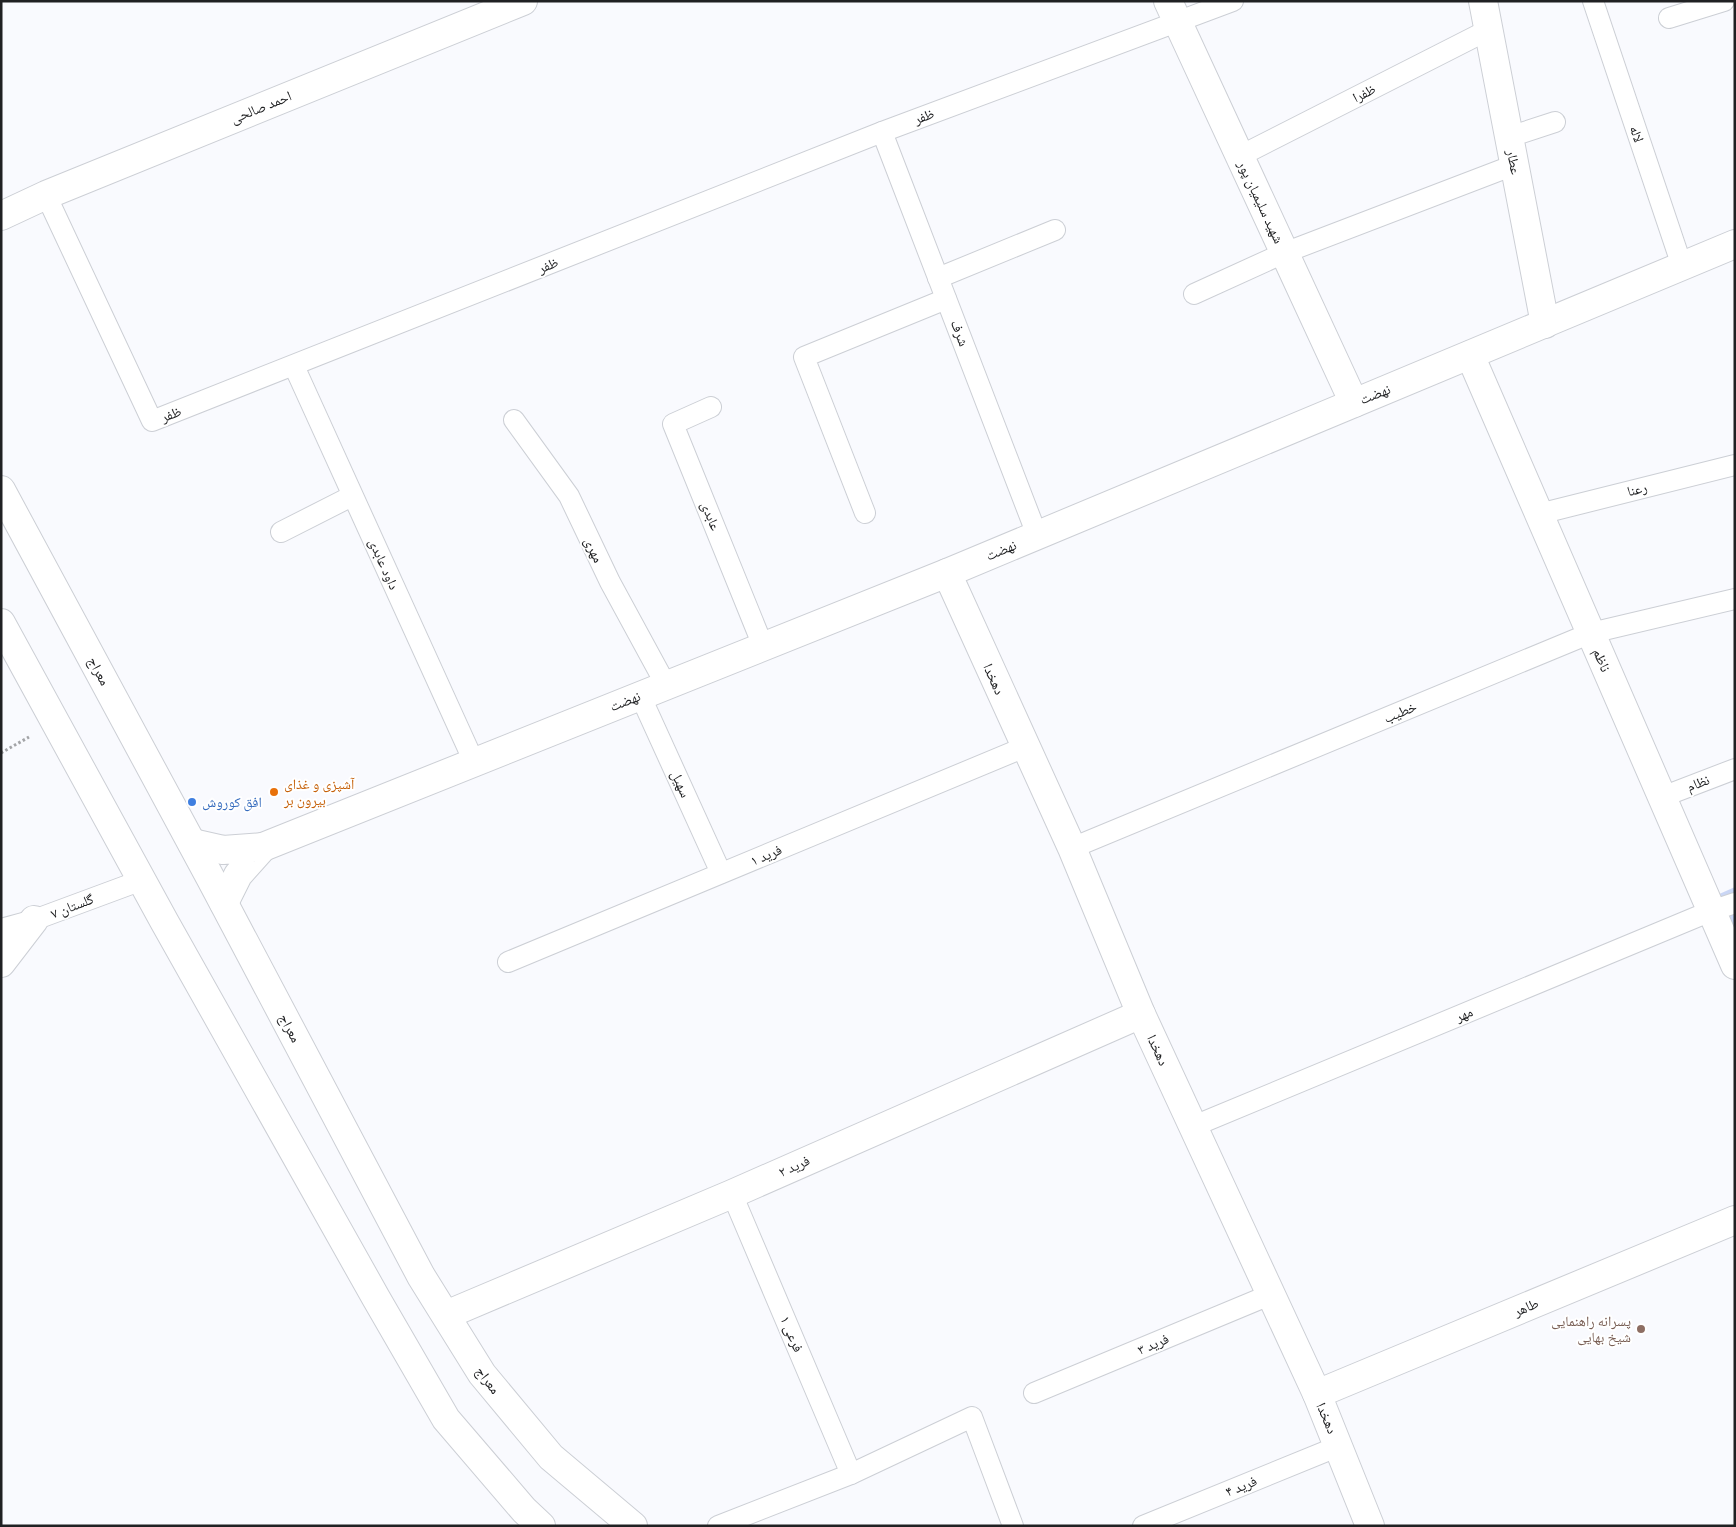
<svg xmlns="http://www.w3.org/2000/svg" width="1736" height="1527" font-family="'Exo 2','Noto Naskh Arabic',sans-serif">
<style>
.green{fill:#cad6f5}
.lines{fill:none;stroke-linecap:round;stroke-linejoin:round}
.lane-casing{stroke:#cccfd5;stroke-width:22}
.street-casing{stroke:#cccfd5;stroke-width:30}
.secondary-casing{stroke:#cccfd5;stroke-width:30}
.primary-casing{stroke:#cccfd5;stroke-width:30}
.path{stroke:#a3a4a7;stroke-width:3;stroke-dasharray:2.5 2.5;stroke-linecap:butt}
.lane{stroke:#fff;stroke-width:20}
.street{stroke:#fff;stroke-width:28}
.secondary{stroke:#fff;stroke-width:28}
.primary{stroke:#fff;stroke-width:28}
.food-dot{fill:#e8710a;stroke:#fff;stroke-width:2}
.shop-dot{fill:#3f7fe0;stroke:#fff;stroke-width:2}
.education-dot{fill:#8d6e63;stroke:#fff;stroke-width:2}
.labels{text-anchor:middle;stroke-width:4;stroke-linejoin:round;paint-order:stroke}
.street-label{font-size:14px;fill:#202123;stroke:#fff}
.food-label{font-size:14px;fill:#c56008;stroke:#fff;text-anchor:start}
.shop-label{font-size:14px;fill:#366cbe;stroke:#fff;text-anchor:start}
.education-label{font-size:14px;fill:#785e54;stroke:#fff;text-anchor:end}
</style>
<rect width="100%" height="100%" fill="#f9fafe"/>
<polygon class="green" points="1735,887 1735,937 1717,895"/>
<g class="lines">
<defs>
<g id="lane">
<polyline points="1593,1 1682,266"/>
<polyline points="1669,18 1724,1"/>
<polyline points="882,132 1037,535"/>
<polyline points="1509,137 1555,122"/>
<polyline points="1240,156 1488,30"/>
<polyline points="46,195 152,421 882,132 1233,1"/>
<polyline points="938,278 1055,230"/>
<polyline points="1194,294 1284,253 1514,165"/>
<polyline points="294,366 474,762"/>
<polyline points="711,407 673,424 763,646"/>
<polyline points="514,420 569,496 610,582 666,685"/>
<polyline points="865,513 804,357 946,299"/>
<polyline points="1539,514 1735,465"/>
<polyline points="281,532 352,496"/>
<polyline points="640,695 721,873"/>
<polyline points="1662,797 1735,769"/>
<polyline points="1072,848 1591,633 1735,599"/>
<polyline points="1,929 34,920 142,880"/>
<polyline points="508,962 1025,747"/>
<polyline points="1194,1126 1711,911 1735,903"/>
<polyline points="732,1194 851,1474"/>
<polyline points="1034,1393 1272,1294"/>
<polyline points="718,1526 851,1474 972,1417 1013,1526"/>
<polyline points="1143,1526 1339,1446"/>
</g>
<g id="street">
<polyline points="1168,1 1354,403"/>
<polyline points="1483,1 1545,324"/>
<polyline points="1,216 46,195 523,1"/>
<polyline points="1470,355 1735,965"/>
<polyline points="1,963 34,920"/>
<polyline points="446,1315 732,1194 1141,1014"/>
<polyline points="1317,1394 1735,1220"/>
</g>
<g id="secondary">
<polyline points="947,573 1072,848 1141,1014 1317,1394 1370,1526"/>
<polyline points="263,847 947,573 1735,244"/>
</g>
<g id="primary">
<polyline points="1,490 211,879 421,1276 482,1374 551,1457 633,1526"/>
<polyline points="1,623 164,921 376,1298 446,1419 524,1510 541,1526"/>
<polyline points="192,843 223,850 263,847 238,875 224,903"/>
</g>
</defs>
<use href="#lane" class="lane-casing"/>
<use href="#street" class="street-casing"/>
<use href="#secondary" class="secondary-casing"/>
<use href="#primary" class="primary-casing"/>
<polyline class="path" points="1,753 29,737"/>
<use href="#lane" class="lane"/>
<use href="#street" class="street"/>
<use href="#secondary" class="secondary"/>
<use href="#primary" class="primary"/>
</g>
<circle class="food-dot" cx="274" cy="792" r="5"/>
<circle class="shop-dot" cx="192" cy="802" r="5"/>
<circle class="education-dot" cx="1641" cy="1329" r="5"/>
<g class="labels">
<g class="street-label">
<text transform="translate(1364 93) rotate(-27)" y="5">ظفرا</text>
<text transform="translate(261 107) rotate(-22)" y="5">احمد صالحی</text>
<text transform="translate(924 116) rotate(-20)" y="5">ظفر</text>
<text transform="translate(1637 134) rotate(71)" y="5">لاله</text>
<text transform="translate(1514 162) rotate(79)" y="5">عطار</text>
<text transform="translate(1261 202) rotate(65)" y="5">شهید سلیمیان پور</text>
<text transform="translate(548 265) rotate(-22)" y="5">ظفر</text>
<text transform="translate(960 333) rotate(69)" y="5">شرف</text>
<text transform="translate(1375 394) rotate(-22)" y="5">نهضت</text>
<text transform="translate(171 414) rotate(-21)" y="5">ظفر</text>
<text transform="translate(1637 489) rotate(-14)" y="5">رعنا</text>
<text transform="translate(711 516) rotate(68)" y="5">عابدی</text>
<text transform="translate(594 550) rotate(65)" y="5">مهری</text>
<text transform="translate(1001 550) rotate(-23)" y="5">نهضت</text>
<text transform="translate(384 564) rotate(66)" y="5">داود عابدی</text>
<text transform="translate(1602 660) rotate(67)" y="5">ناظم</text>
<text transform="translate(99 671) rotate(62)" y="5">معراج</text>
<text transform="translate(994 679) rotate(66)" y="5">دهخدا</text>
<text transform="translate(625 701) rotate(-22)" y="5">نهضت</text>
<text transform="translate(1400 712) rotate(-23)" y="5">خطیب</text>
<text transform="translate(1698 783) rotate(-21)" y="5">نظام</text>
<text transform="translate(681 784) rotate(66)" y="5">سهیل</text>
<text transform="translate(766 855) rotate(-23)" y="5">فرید ۱</text>
<text transform="translate(72 906) rotate(-21)" y="5">گلستان ۷</text>
<text transform="translate(1464 1014) rotate(-23)" y="5">مهر</text>
<text transform="translate(290 1028) rotate(62)" y="5">معراج</text>
<text transform="translate(1158 1050) rotate(65)" y="5">دهخدا</text>
<text transform="translate(794 1166) rotate(-24)" y="5">فرید ۲</text>
<text transform="translate(1526 1307) rotate(-23)" y="5">طاهر</text>
<text transform="translate(792 1334) rotate(67)" y="5">فرعی ۱</text>
<text transform="translate(1153 1344) rotate(-23)" y="5">فرید ۳</text>
<text transform="translate(488 1380) rotate(53)" y="5">معراج</text>
<text transform="translate(1327 1418) rotate(67)" y="5">دهخدا</text>
<text transform="translate(1241 1486) rotate(-22)" y="5">فرید ۴</text>
</g>
<g class="food-label">
<text x="284" y="789">آشپزی و غذای<tspan x="284" dy="16">بیرون بر</tspan></text>
</g>
<g class="shop-label">
<text x="202" y="807">افق کوروش</text>
</g>
<g class="education-label">
<text x="1631" y="1326">پسرانه راهنمایی<tspan x="1631" dy="16">شیخ بهایی</tspan></text>
</g>
</g>
<rect width="1736" height="1527" fill="none" stroke="#202123" stroke-width="5"/>
</svg>
